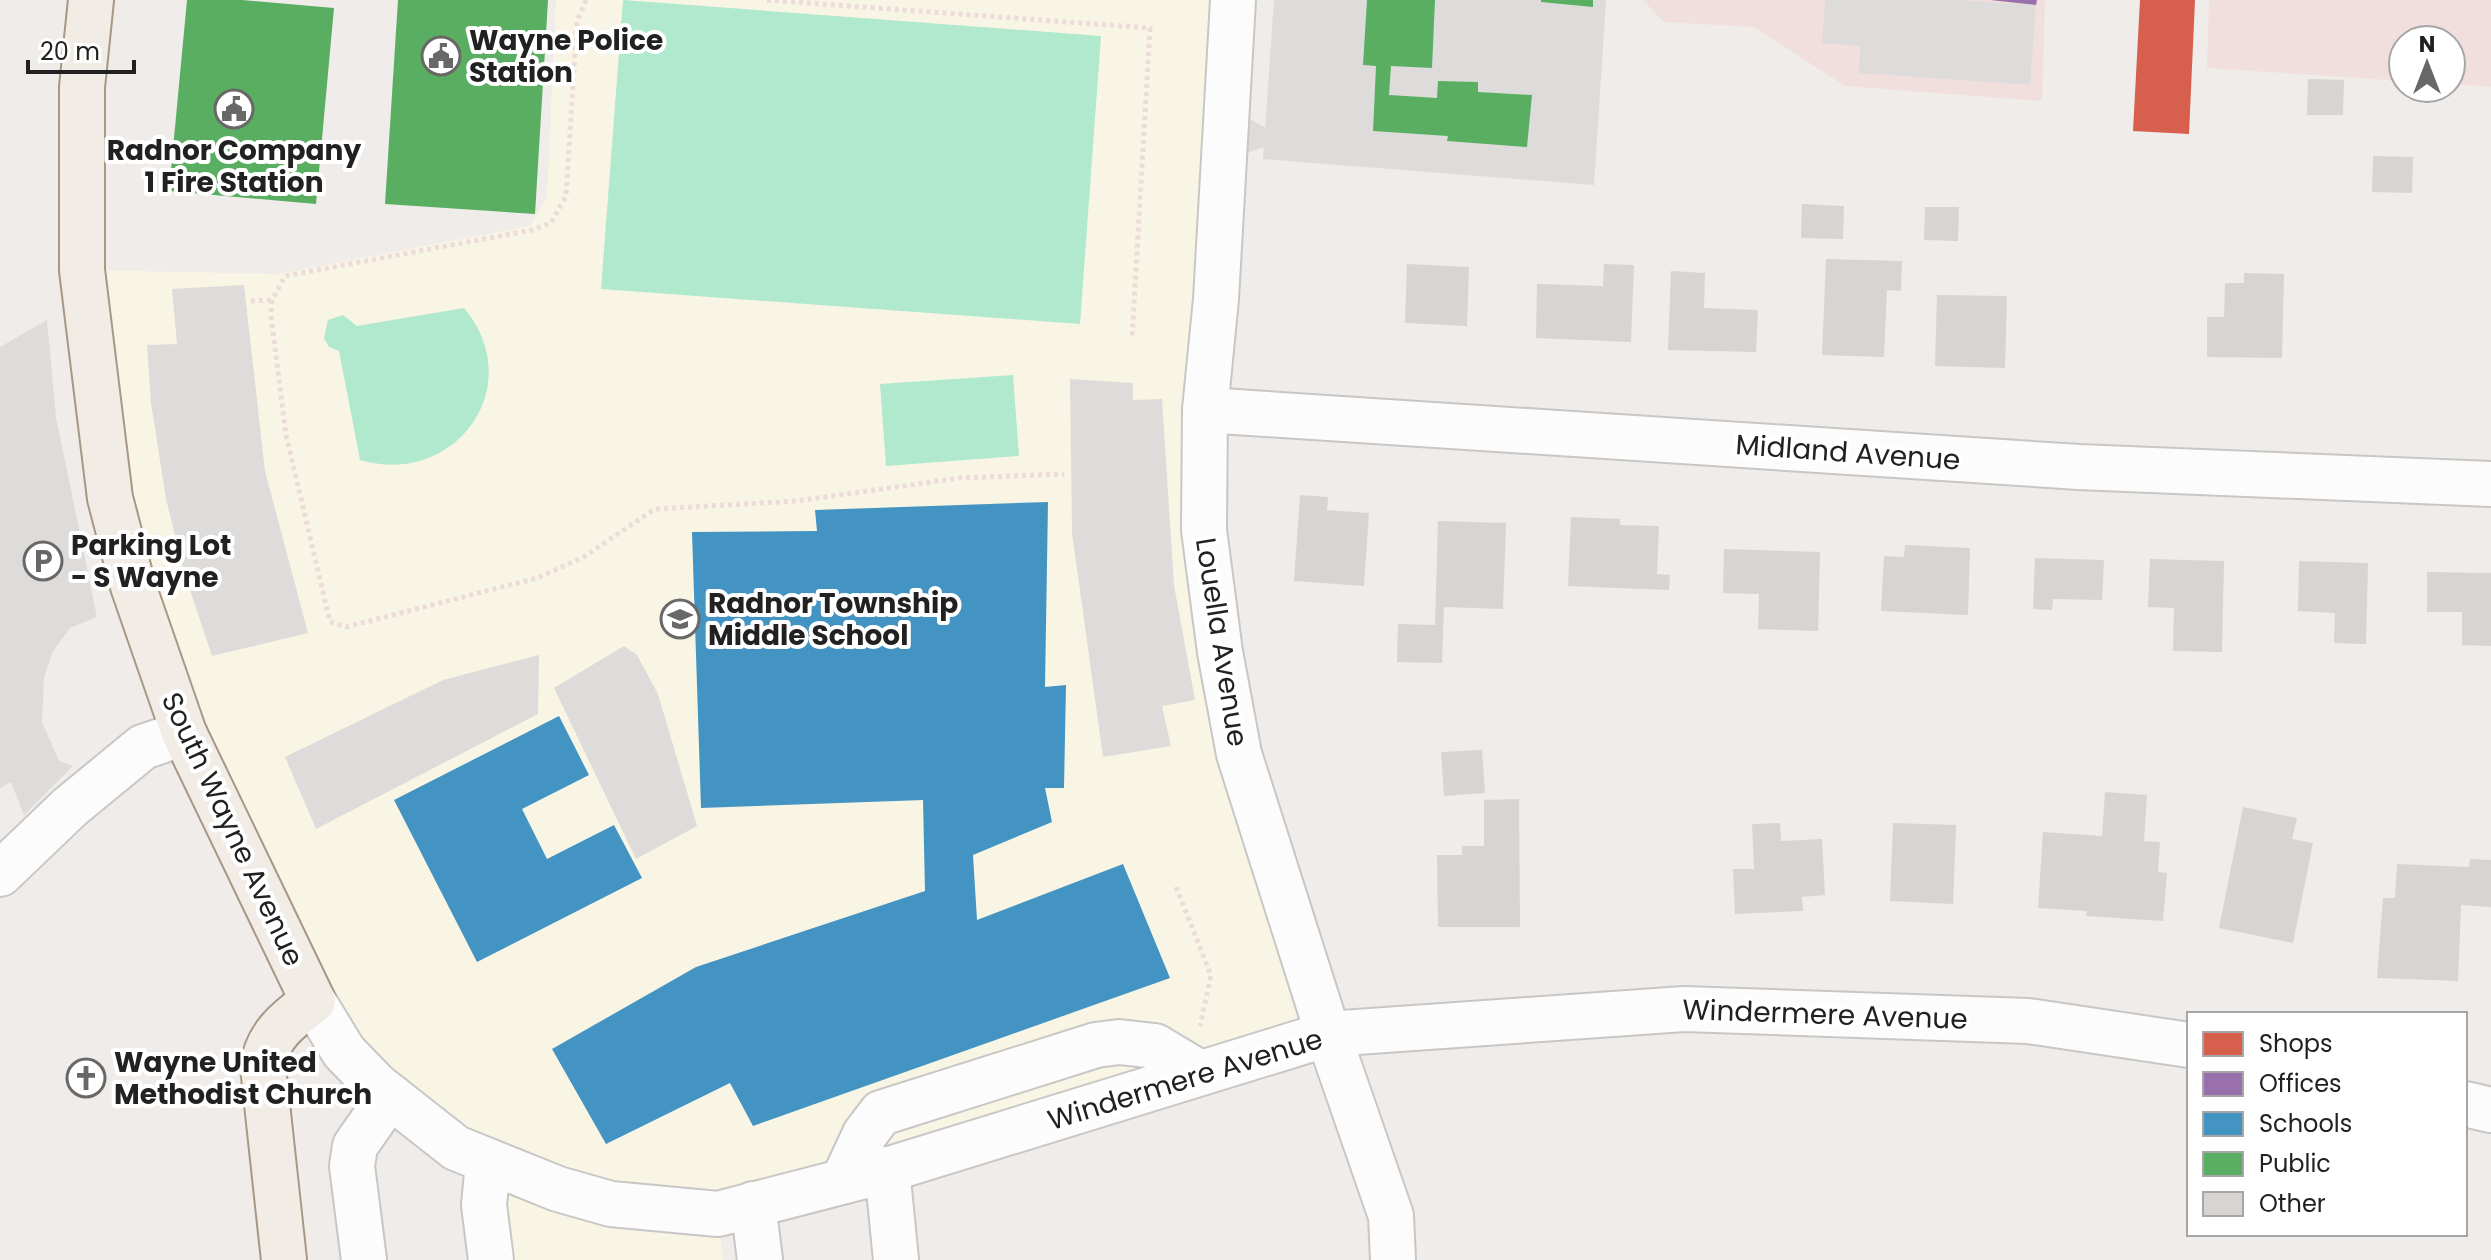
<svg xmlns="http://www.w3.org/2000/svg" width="2491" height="1260" font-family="Poppins,sans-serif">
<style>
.commercial{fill:#f1dfde}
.education{fill:#f8f5e5}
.religious{fill:#dddcdb}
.pitch{fill:#b1e9ce}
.parking{fill:#dedcdb}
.shops{fill:#d6604d}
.offices{fill:#9970ab}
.schools{fill:#4393c3}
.public{fill:#5aae61}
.building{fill:#d7d4d2}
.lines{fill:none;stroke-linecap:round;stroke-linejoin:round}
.minor-casing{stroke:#c8c7c5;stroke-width:48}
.major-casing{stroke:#a69885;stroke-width:48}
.path{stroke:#ecdbd9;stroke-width:5;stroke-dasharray:4 4;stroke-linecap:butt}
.minor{stroke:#fdfcfc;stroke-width:44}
.major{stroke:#f2ece6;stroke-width:44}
.labels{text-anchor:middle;stroke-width:8;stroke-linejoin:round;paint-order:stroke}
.poi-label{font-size:28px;font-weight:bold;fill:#212121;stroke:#fff;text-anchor:start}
.street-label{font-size:28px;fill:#212121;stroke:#fff}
</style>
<rect width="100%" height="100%" fill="#efece9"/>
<g class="commercial">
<polygon points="1643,0 2045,0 2042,101 1845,86 1754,27 1664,22"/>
<polygon points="2209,0 2491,0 2491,87 2451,84 2451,40 2403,40 2403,81 2207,68"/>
</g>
<polygon class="education" points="556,0 1233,0 1204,530 1328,1034 718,1214 723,1260 511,1260 498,1168 376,1085 184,733 82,270 278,274 530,226 547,197"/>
<polygon class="religious" points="1274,0 1606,0 1594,185 1263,159"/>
<g class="pitch">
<polygon points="623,0 1101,36 1080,324 601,289"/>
<path d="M464,308C529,385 456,488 360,460L339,351L329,347L324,338L328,320L343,315L357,326Z"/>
<polygon points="1013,375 1019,456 886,466 880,384"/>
</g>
<g class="parking">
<polygon points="1825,0 1957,0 2036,5 2030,85 1859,73 1860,46 1822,43"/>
<polygon points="1532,95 1574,99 1567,172 1264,147 1246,153 1248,118 1268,129 1285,130 1310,113 1324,112 1337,119 1350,134 1406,139 1408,133 1415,134 1415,140 1527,147 1535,144 1538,109 1531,107"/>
<polygon points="244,285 265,471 308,633 212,656 185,575 166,499 151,403 147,345 177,344 172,289"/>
<polygon points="47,320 56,417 97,617 70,628 53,651 44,678 42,722 59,761 73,766 24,815 11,782 0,788 0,347"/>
<polygon points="1070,379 1133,383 1133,400 1162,399 1174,585 1195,700 1162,706 1171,746 1103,757 1072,533"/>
<polygon points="624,646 637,655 658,694 697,826 636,859 554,688"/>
<polygon points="539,655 538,714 316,829 285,757 443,680"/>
</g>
<polygon class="shops" points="2140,0 2195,0 2189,134 2133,131"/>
<polygon class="offices" points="1990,0 2037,0 2036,5"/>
<g class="schools">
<polygon points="1048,502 1045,687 1066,685 1064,788 1045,788 1052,822 973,855 977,920 1123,864 1170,978 753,1126 730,1083 606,1144 552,1049 696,967 925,891 923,800 701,808 692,532 817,531 815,510"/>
<polygon points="559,716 589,775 522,809 547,859 614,825 642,878 477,962 394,800"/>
</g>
<g class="public">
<polygon points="187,0 242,0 334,8 316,204 169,191"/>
<polygon points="398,0 548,0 535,214 385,204"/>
<polygon points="1367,0 1435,0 1432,68 1391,66 1389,95 1437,98 1438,81 1478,82 1478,92 1532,95 1527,147 1447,141 1448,136 1373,131 1376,66 1363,65"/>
<polygon points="1541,0 1593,0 1593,7 1541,2"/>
</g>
<g class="building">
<polygon points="2308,79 2344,80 2343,115 2307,115"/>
<polygon points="2373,156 2413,157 2412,193 2372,192"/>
<polygon points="1802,204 1844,206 1843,239 1801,238"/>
<polygon points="1925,207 1959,207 1958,241 1924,240"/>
<polygon points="1826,259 1902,261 1901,291 1887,290 1884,357 1822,355"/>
<polygon points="1407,264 1469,267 1467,326 1405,323"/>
<polygon points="1604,264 1634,265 1631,342 1536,338 1537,284 1603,286"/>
<polygon points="1671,271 1705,273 1704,308 1758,310 1756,352 1668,350"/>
<polygon points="2244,273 2284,274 2282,358 2207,357 2207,317 2224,317 2225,283 2244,283"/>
<polygon points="1937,295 2007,296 2005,368 1935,366"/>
<polygon points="1300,495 1328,497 1327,510 1369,513 1364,586 1294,581"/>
<polygon points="1571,517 1620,519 1620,525 1659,526 1657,574 1670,575 1669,590 1568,586"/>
<polygon points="1438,521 1506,523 1503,609 1444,607 1442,663 1397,662 1398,624 1435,625"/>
<polygon points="1905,545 1970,548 1968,615 1881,611 1884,556 1904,557"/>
<polygon points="1724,549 1820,552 1818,631 1758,629 1759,594 1723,593"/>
<polygon points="2035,558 2104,560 2102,600 2053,599 2052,610 2033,609"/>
<polygon points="2150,559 2224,561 2222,652 2173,651 2174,608 2148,607"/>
<polygon points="2299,561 2368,563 2366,644 2334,643 2335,613 2298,611"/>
<polygon points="2427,572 2491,573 2491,646 2462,645 2462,612 2427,612"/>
<polygon points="1482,750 1485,793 1444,796 1441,752"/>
<polygon points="2105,792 2147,795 2144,841 2160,842 2158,872 2167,873 2163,921 2086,916 2087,911 2038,908 2043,832 2102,836"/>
<polygon points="1519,799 1520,927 1438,927 1437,855 1462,855 1462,846 1484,846 1484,800"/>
<polygon points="2243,807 2297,818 2292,839 2313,843 2293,943 2219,928"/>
<polygon points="1780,823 1781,841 1822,839 1825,895 1802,897 1803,911 1735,914 1733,869 1754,869 1752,824"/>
<polygon points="1893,823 1956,825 1953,904 1890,901"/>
<polygon points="2470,859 2491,860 2491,907 2461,905 2458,981 2377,978 2383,898 2395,898 2397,864 2469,867"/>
</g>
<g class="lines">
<defs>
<g id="minor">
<polyline points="1233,0 1216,299 1205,410 1204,530 1220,652 1239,754 1328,1034 1391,1216 1393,1260"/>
<polyline points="1205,410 2079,467 2491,484"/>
<polyline points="0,874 70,807 143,747 184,733"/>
<polyline points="313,1001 344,1052 376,1085 456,1148 558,1189 611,1204 718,1214 880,1172 1328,1034 1684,1009 2028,1021 2189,1045"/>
<polyline points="2465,1104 2491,1110"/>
<polyline points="488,1163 484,1205 491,1260"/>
<polyline points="887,1169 896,1260"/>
<polyline points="843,1181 865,1134 881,1113 1096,1045 1119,1042 1155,1046 1200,1073"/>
<polyline points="753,1204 760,1260"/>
<polyline points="364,1260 352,1166 355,1146 390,1096"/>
</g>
<path id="major" d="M91,0L82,87V270L110,498L133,586L184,733L313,1001C289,1019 266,1036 263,1067L284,1260"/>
</defs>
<use href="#minor" class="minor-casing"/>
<use href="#major" class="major-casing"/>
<g class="path">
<polyline points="586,0 577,21 566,196 551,223 532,230 285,276 272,300 271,316 286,435 330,622 346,627 537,578 582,558 655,509 796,501 960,478 1064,474"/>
<polyline points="767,0 1150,28 1132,338"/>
<polyline points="251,301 272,300"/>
<polyline points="1176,887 1211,975 1200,1026"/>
</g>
<use href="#minor" class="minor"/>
<use href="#major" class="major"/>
</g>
<defs>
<symbol id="civic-ring" viewBox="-11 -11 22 22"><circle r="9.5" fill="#fff" stroke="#696867" stroke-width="1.5"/><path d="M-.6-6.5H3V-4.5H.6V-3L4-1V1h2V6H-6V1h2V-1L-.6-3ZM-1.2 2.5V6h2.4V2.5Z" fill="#696867"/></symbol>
<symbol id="parking-ring" viewBox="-11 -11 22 22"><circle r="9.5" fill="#fff" stroke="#696867" stroke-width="1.5"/><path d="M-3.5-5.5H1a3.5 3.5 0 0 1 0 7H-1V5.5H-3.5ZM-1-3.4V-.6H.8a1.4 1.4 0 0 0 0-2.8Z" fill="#696867"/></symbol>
<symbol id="school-ring" viewBox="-11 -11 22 22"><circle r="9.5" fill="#fff" stroke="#696867" stroke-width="1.5"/><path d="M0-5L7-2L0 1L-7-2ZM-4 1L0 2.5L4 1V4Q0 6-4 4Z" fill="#696867"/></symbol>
<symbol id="church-ring" viewBox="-11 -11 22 22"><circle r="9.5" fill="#fff" stroke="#696867" stroke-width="1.5"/><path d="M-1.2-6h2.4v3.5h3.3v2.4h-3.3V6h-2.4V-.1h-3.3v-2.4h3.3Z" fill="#696867"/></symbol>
</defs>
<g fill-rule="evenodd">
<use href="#civic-ring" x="419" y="34" width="44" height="44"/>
<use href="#civic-ring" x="212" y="87" width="44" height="44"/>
<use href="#parking-ring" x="21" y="539" width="44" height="44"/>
<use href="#school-ring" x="658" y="597" width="44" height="44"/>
<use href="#church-ring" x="64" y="1056" width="44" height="44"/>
</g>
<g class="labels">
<g class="poi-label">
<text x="469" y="50">Wayne Police<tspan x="469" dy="32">Station</tspan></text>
<text x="234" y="160" text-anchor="middle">Radnor Company<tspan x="234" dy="32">1 Fire Station</tspan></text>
<text x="71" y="555">Parking Lot<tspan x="71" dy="32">- S Wayne</tspan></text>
<text x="708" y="613">Radnor Township<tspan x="708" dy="32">Middle School</tspan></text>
<text x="114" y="1072">Wayne United<tspan x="114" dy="32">Methodist Church</tspan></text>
</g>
<g class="street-label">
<text transform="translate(1848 452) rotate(4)" y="10">Midland Avenue</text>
<text transform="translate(1222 642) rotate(81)" y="10">Louella Avenue</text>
<text transform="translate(233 829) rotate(65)" y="10">South Wayne Avenue</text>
<text transform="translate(1825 1014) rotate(2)" y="10">Windermere Avenue</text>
<text transform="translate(1185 1079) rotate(-17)" y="10">Windermere Avenue</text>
</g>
</g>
<rect x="2187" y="1012" width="280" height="224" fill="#ffffff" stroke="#a6a6a6" stroke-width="2"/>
<rect x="2203" y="1032" width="40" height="24" fill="#d6604d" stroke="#a6a6a6" stroke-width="2"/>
<text x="2259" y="1052" font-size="24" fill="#212121">Shops</text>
<rect x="2203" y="1072" width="40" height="24" fill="#9970ab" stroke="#a6a6a6" stroke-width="2"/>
<text x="2259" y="1092" font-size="24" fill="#212121">Offices</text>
<rect x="2203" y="1112" width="40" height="24" fill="#4393c3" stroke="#a6a6a6" stroke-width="2"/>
<text x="2259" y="1132" font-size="24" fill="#212121">Schools</text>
<rect x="2203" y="1152" width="40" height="24" fill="#5aae61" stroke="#a6a6a6" stroke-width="2"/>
<text x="2259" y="1172" font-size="24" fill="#212121">Public</text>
<rect x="2203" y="1192" width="40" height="24" fill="#d7d4d2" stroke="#a6a6a6" stroke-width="2"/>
<text x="2259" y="1212" font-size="24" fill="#212121">Other</text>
<g transform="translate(2427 64)"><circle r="38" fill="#ffffff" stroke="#a6a6a6" stroke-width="2"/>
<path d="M0-6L14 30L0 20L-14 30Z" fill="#696867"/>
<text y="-12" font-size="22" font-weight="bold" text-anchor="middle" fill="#212121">N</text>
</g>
<path d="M28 60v12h106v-12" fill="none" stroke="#212121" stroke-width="4"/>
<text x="40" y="60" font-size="24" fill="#212121" stroke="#ffffff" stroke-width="6" paint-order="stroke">20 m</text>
</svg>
